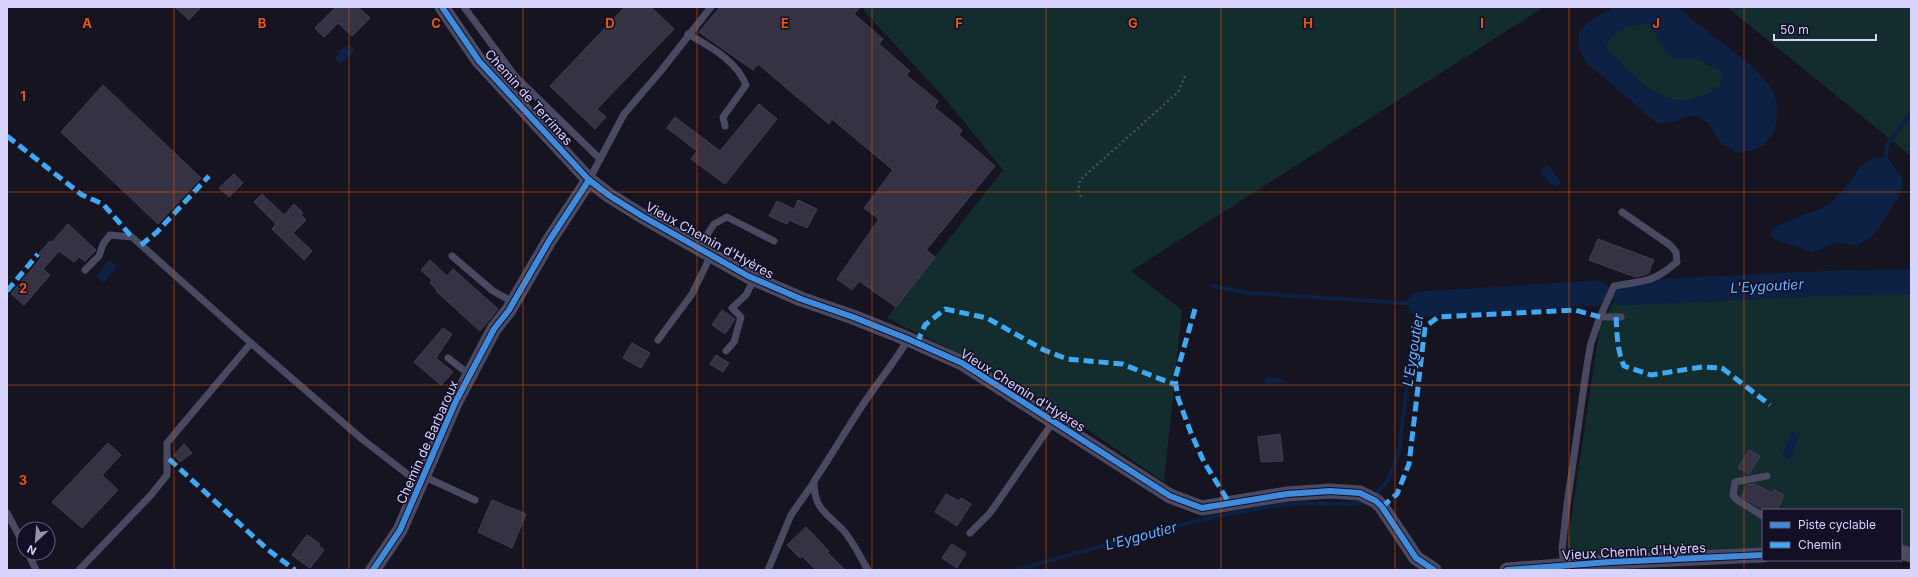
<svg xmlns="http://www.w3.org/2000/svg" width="1918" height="577" font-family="Inter,sans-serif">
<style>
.green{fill:#132c2d}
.water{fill:#0d2144;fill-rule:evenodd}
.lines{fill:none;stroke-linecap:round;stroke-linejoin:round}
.stream{stroke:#0d2144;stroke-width:4}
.river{stroke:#0d2144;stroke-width:25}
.building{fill:#343243;stroke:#433f54}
.path{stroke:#44505f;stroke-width:2.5;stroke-dasharray:2 3;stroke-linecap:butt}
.service{stroke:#4a4962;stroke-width:7}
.minor{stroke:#4a4962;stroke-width:15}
.quiet{stroke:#3fa9f5;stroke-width:5;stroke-dasharray:10 5;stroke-linecap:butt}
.cycleway-casing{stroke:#130f26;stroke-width:8}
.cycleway{stroke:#408adc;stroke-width:6}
.grid{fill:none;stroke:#e8590c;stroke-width:1;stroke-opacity:0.55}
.labels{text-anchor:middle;stroke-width:3;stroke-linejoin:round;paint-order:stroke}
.street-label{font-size:13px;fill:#d9d4ff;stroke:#130f26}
.water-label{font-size:14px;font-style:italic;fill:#62b6ff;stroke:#130f26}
.grid-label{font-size:13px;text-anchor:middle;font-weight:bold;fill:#e8590c;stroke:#130f26;stroke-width:3;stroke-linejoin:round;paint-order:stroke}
</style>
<rect width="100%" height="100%" fill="#161421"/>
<g class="green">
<polygon points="863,7 1544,7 1131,271 1182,310 1164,482 1063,413 993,371 887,318 1003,170 948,102 865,12"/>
<polygon points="1727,7 1911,7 1911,156"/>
<path d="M1649,23L1674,59H1697L1721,71L1722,84C1674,124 1638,82 1605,47C1614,29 1630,24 1649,23Z"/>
<polygon points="1911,288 1911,546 1901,545 1901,510 1763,510 1763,549 1571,558 1567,546 1596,351 1600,328 1616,297"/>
</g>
<g class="water">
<path d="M1614,7H1677L1719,41L1749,63L1766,81L1774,93L1778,110L1775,130L1764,145L1753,150L1738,153L1721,143L1708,123L1697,116H1687L1670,123H1657L1587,63L1578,46L1579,32L1588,22ZM1649,23L1667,54L1674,59H1697L1721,71L1722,84C1675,123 1637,83 1605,47C1614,30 1631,24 1649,23Z"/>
<path d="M349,45L354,47C354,55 346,59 340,64L335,59L340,50Z"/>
<polygon points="1886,157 1902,177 1903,189 1882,224 1870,238 1856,246 1837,242 1813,252 1776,240 1772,237 1771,231 1776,226 1829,205 1845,188 1859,169 1872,158"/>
<polygon points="1546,166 1549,166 1561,183 1557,186 1552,186 1542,174 1542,169"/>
<polygon points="109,260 117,266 104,283 96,276"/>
<polygon points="1266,377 1281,378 1285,383 1265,384 1264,380"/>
<polygon points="1792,432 1800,435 1790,460 1782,456"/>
</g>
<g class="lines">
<g class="stream">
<polyline points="1886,157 1887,145 1911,113"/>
<polyline points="1213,286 1249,293 1420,304 1414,325 1399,452 1388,480 1375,494"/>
<path d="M1015,570C1092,550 1167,525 1245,511C1263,508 1284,504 1302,503C1323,503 1343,506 1363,502"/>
</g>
<g class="river">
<polyline points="1623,293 1838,283 1911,282"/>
<polyline points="1420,304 1597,293"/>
</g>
</g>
<g class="building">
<polygon points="175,7 201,7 189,20"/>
<polygon points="336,7 358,7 370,18 352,36 338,23 324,37 315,28"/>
<polygon points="625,7 651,7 674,29 597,109 606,117 595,129 550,86"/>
<polygon points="720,7 860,7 854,14 883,39 879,44 910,71 906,75 938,101 934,107 962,130 959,135 995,166 926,250 935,257 896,307 859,281 852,290 837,279 879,219 864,208 893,170 832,119 829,124 758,64 753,70 699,32"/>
<polygon points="103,85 201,178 158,224 61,132"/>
<polygon points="759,104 777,119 725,184 691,159 697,151 667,128 675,117 720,151"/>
<polygon points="234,174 243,183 229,197 219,188"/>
<polygon points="262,194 284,215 294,204 303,213 301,215 306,220 293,233 312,251 304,260 272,229 276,224 254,202"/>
<polygon points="798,200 817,209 807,228 789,220 787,224 769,216 777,201 794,209"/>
<polygon points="68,224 96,250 85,261 79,257 74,262 59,251 43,269 50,275 24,305 11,294 36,264 42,256 39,253 50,241 52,242"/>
<polygon points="1598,239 1654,260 1648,274 1635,277 1589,260"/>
<polygon points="430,260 447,276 453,269 498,309 480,331 436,291 437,290 430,283 432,280 421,270"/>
<polygon points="722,310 735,319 725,334 712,325"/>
<polygon points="443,328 452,334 436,358 453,372 441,385 414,362"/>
<polygon points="632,343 650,353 641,368 623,358"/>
<polygon points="716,355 729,363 723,372 710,364"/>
<polygon points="1280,434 1283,461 1261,462 1258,437"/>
<polygon points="108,443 121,455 102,475 118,490 82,528 52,502"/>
<polygon points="184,444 192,453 180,462 174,455"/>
<polygon points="1749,450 1760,456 1749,474 1738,468"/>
<polygon points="1754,484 1772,493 1774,490 1784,495 1777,510 1765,510 1741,497 1747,485"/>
<polygon points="946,494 959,501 961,498 971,504 957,526 935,512"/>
<polygon points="492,500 526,514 512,548 478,532"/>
<polygon points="806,527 829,551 827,552 845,570 816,570 802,556 800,558 787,545"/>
<polygon points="307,535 320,544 318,545 324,550 310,568 292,555"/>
<polygon points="952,544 966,553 957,568 942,558"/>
</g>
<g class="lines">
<polyline class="path" points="1081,197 1078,191 1080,180 1178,92 1186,74"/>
<g class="service">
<polyline points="464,7 515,76 600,159"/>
<path d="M688,34C710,47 736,60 746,85L723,117L725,126"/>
<polyline points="589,180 624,114 660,72 711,7"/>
<polyline points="699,248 714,224 727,217 774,241"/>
<polyline points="452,256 493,291 513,302"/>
<path d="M1600,317L1614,286C1645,280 1651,284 1677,262L1676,252L1670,245L1622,212"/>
<polyline points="658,340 692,294 711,255"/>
<polyline points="251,343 362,439 420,484"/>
<polyline points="726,351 734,342 741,317 732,308 746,295 754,279"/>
<polyline points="448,358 470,375"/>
<polyline points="423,476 475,500"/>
<polyline points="7,513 24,545"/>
<polyline points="1763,516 1737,500 1733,495 1735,482 1767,476"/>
<polyline points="970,533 990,513 1053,422"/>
<polyline points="28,553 36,570"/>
<polyline points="1564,566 1562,549 1567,505 1587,365 1591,343 1600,317 1621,317"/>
<polyline points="79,570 151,495 167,475 167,443 251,343 132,237 110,235 103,244 99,256 85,270"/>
<polyline points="768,570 791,515 814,482"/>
<path d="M868,570C860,557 853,541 843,530C826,512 814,510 814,481C830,458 844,433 860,409C875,385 894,364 908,339"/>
</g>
<g class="minor">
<polyline points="442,7 479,61 589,180 610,196 642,216 748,276 801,299 853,317 908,339 962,363 1170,496 1202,508 1287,494 1330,491 1360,493 1376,501 1382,507 1416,558 1434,570"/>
<polyline points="1901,552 1911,555"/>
<polyline points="373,570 400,530 455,403 494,329 509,310 549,241 589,180"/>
<polyline points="1507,570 1610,562 1763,555"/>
</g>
<g class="quiet">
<polyline points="7,136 82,195 103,204 132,237"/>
<polyline points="141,245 157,232 209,176"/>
<polyline points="7,291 38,254"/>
<polyline points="1195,309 1175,379 1178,398 1191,433 1204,462 1230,504"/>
<path d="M1616,317C1617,334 1617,350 1624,366L1651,375L1702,367L1722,368L1770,405"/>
<polyline points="917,343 925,325 945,309 987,318 1044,350 1067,359 1122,364 1176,385"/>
<polyline points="169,459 267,549 295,570"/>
<polyline points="1382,507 1397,494 1409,464 1425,327 1438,317 1575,310 1600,317"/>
</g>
<defs>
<g id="cycleway">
<polyline points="442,7 479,61 589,180 610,196 642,216 748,276 801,299 853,317 908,339 962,363 1170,496 1202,508 1287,494 1330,491 1360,493 1376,501 1382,507 1416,558 1434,570"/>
<polyline points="373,570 400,530 455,403 494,329 509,310 549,241 589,180"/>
<polyline points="1507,570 1610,562 1763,555"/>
</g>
</defs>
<use href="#cycleway" class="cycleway-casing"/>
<use href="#cycleway" class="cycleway"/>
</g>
<path class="grid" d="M174,7V570M349,7V570M523,7V570M697,7V570M872,7V570M1046,7V570M1221,7V570M1395,7V570M1569,7V570M1744,7V570M7,192H1911M7,385H1911"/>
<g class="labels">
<g class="street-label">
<text transform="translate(529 97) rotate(48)" y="5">Chemin de Terrimas</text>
<text transform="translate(710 240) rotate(29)" y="5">Vieux Chemin d'Hyères</text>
<text transform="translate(1023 390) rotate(32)" y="5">Vieux Chemin d'Hyères</text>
<text transform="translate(427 442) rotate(-66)" y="5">Chemin de Barbaroux</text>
<text transform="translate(1634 551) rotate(-3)" y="5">Vieux Chemin d'Hyères</text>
</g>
<g class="water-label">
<text transform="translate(1767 286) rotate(-3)" y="5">L'Eygoutier</text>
<text transform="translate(1413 350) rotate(-81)" y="5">L'Eygoutier</text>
<text transform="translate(1141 536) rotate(-15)" y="5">L'Eygoutier</text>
</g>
</g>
<g class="grid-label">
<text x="87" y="28">A</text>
<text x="262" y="28">B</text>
<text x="436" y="28">C</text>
<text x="610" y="28">D</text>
<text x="785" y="28">E</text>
<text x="959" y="28">F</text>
<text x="1133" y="28">G</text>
<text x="1308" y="28">H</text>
<text x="1482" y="28">I</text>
<text x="1656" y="28">J</text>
<text x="23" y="101">1</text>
<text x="23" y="293">2</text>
<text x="23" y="485">3</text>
</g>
<rect width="1918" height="577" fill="none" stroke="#d9d4ff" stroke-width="16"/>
<rect x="1762" y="509" width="140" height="52" fill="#130f26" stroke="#625e7d"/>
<rect x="1770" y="522" width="20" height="6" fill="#408adc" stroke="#625e7d"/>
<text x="1798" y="529" font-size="12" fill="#d9d4ff">Piste cyclable</text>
<rect x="1770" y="542" width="20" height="6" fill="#3fa9f5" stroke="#625e7d"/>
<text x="1798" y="549" font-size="12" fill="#d9d4ff">Chemin</text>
<g transform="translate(36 541) rotate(206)"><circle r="19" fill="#130f26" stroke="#625e7d"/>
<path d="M0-3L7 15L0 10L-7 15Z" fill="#9591b1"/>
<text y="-6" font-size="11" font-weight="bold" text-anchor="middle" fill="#d9d4ff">N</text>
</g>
<path d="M1774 34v6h102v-6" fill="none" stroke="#d9d4ff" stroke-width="2"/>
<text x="1780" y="34" font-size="12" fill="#d9d4ff" stroke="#130f26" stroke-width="3" paint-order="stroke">50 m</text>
</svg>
